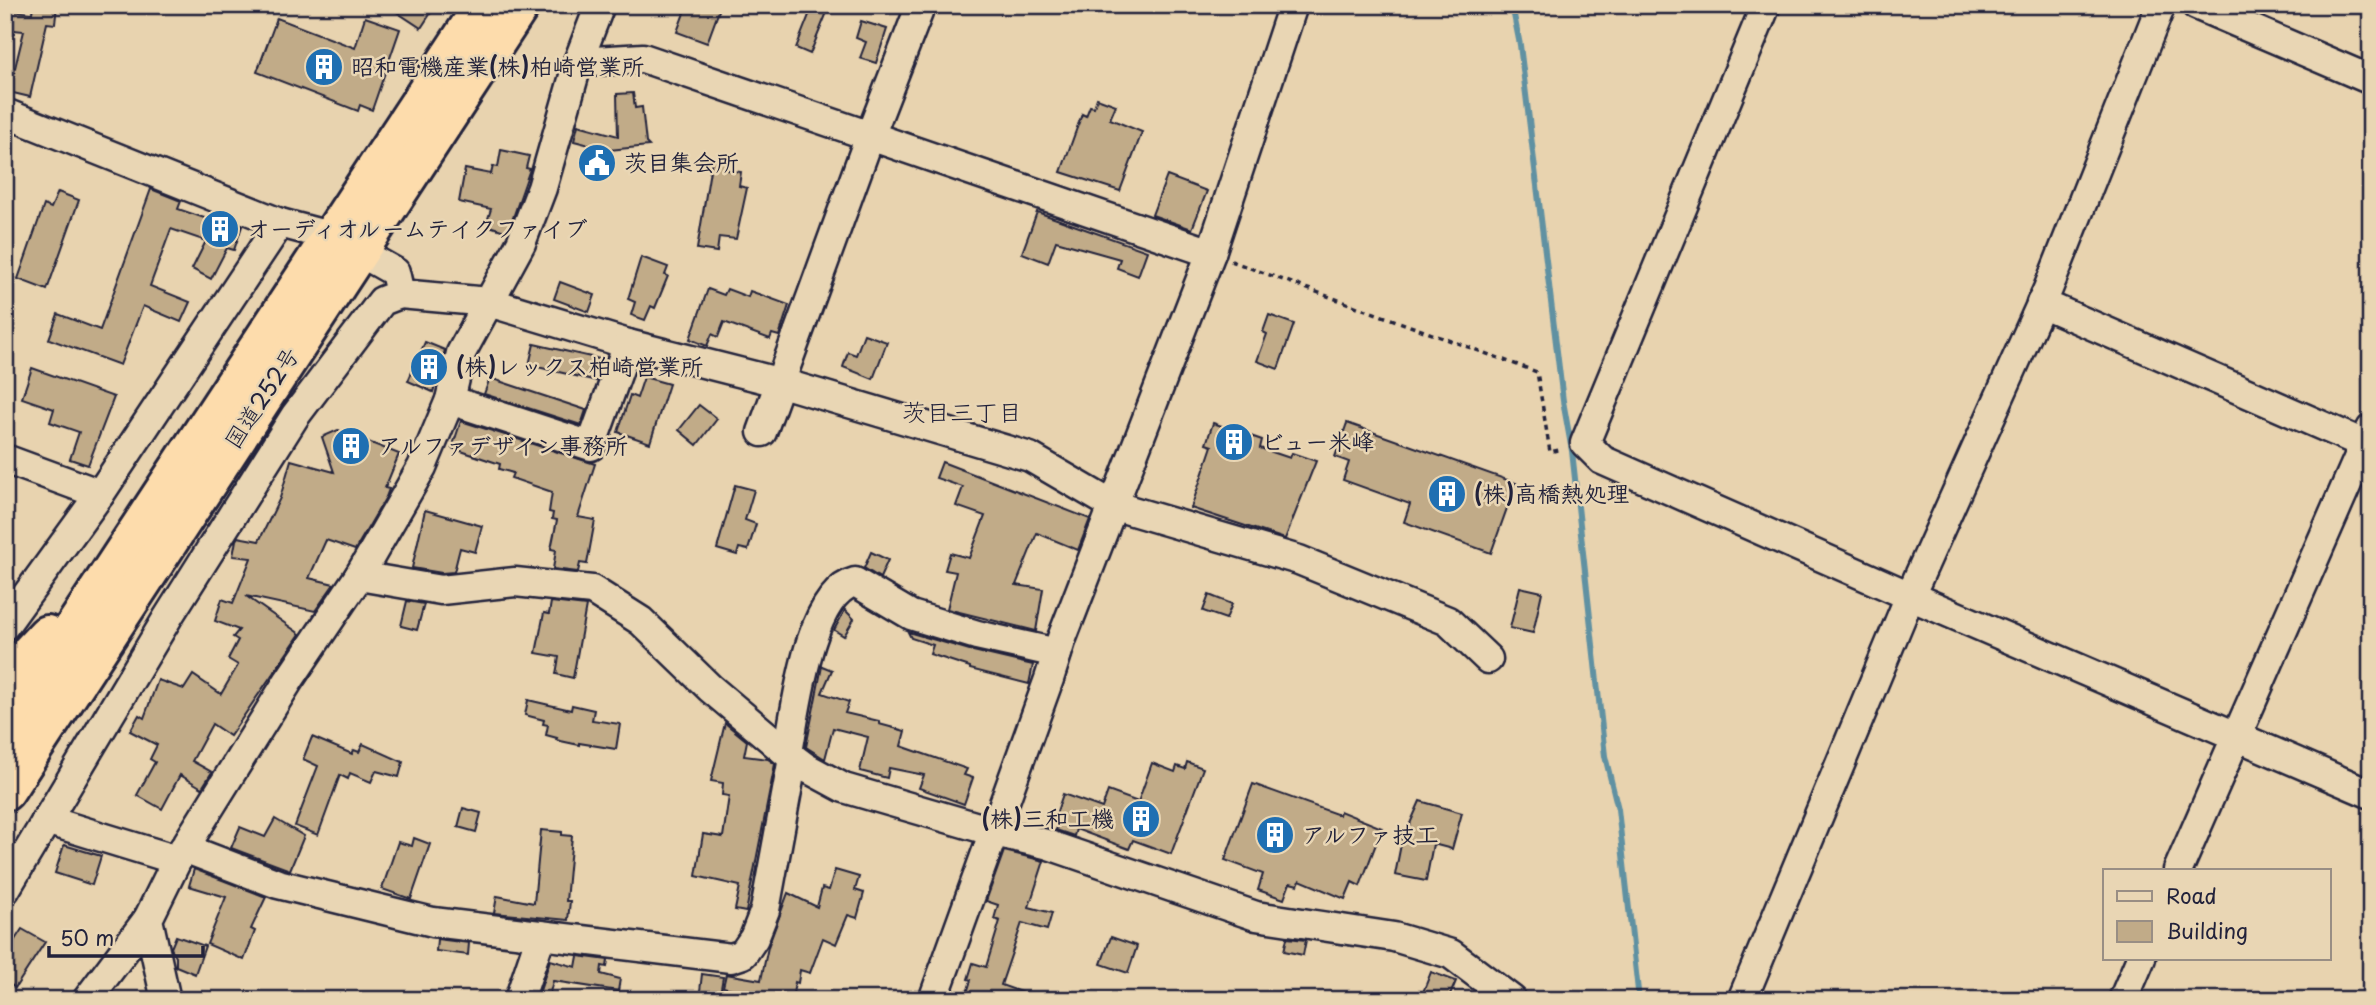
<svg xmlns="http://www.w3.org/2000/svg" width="2376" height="1005" font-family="'Playpen Sans','Klee One',sans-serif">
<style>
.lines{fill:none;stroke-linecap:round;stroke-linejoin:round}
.stream{stroke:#6191a2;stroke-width:6}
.building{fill:#c1ab88;stroke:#22223b;stroke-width:2}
.minor-casing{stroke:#22223b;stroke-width:33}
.highway-casing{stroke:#22223b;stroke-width:44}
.path{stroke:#22223b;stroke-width:3.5;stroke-dasharray:5 5;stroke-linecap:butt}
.minor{stroke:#e9d6b4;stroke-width:28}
.highway{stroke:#fddcac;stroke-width:38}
.labels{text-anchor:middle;stroke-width:5;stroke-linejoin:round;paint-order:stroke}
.poi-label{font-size:23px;font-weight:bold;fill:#22223b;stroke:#e9d6b4;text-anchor:start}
.street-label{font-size:23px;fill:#22223b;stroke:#e9d6b4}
.neighbourhood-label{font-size:24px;fill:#22223b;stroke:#e9d6b4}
</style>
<rect width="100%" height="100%" fill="#e8d3af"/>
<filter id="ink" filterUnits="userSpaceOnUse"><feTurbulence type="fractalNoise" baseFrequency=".0143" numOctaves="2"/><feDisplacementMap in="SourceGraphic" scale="14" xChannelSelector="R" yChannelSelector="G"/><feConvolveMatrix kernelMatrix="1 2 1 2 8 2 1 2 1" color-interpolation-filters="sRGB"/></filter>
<g filter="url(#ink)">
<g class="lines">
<polyline class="stream" points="1512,5 1520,45 1563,401 1572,451 1605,756 1618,809 1639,1000"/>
</g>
<g class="building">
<polygon points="33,5 57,5 55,24 47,23 30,97 9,92 24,31 5,29 5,10 32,13"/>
<polygon points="386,5 436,5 421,28"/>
<polygon points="687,5 721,5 707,43 677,32"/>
<polygon points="813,5 830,5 810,54 796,48"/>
<polygon points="365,17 400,29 372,110 360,105 358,111 257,72 277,18 355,48"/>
<polygon points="861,21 887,29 876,63 860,58 866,42 856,38"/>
<polygon points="633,93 635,108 642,107 646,143 649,146 609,150 574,141 578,125 618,136 617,94"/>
<polygon points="1097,98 1116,105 1110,119 1142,132 1120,191 1061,172 1082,114 1086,116 1090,106 1094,107"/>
<polygon points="501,150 529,156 526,168 530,169 508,232 486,225 491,209 459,202 465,169 491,174 493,166 498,167"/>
<polygon points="712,158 728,161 727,170 741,172 739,186 747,188 736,239 719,237 717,252 697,249"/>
<polygon points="1167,176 1207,191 1192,229 1152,215"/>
<polygon points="151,189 181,201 178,209 213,221 215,215 242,226 234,250 227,248 211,279 192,269 206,241 171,229 150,286 190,302 181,322 143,306 120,365 49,339 58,314 100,330"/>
<polygon points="58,192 79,200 47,290 18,279 44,205 51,208"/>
<polygon points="1037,212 1147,251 1138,276 1117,268 1120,259 1056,241 1048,263 1022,253"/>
<polygon points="641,257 668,267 665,275 668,276 655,308 651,306 645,320 631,315 635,302 628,299"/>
<polygon points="560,282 595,295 589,312 554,299"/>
<polygon points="708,289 724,295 727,289 748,297 750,291 789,305 779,336 772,334 770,339 724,322 718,337 712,334 707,346 690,339"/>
<polygon points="1269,315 1294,324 1278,369 1257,361 1267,334 1263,332"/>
<polygon points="864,334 887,342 873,379 843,367 848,352 856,355"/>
<polygon points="425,342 445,350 433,392 408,381"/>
<polygon points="534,344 604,360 597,381 529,365"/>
<polygon points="32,368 114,397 88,465 70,459 79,432 50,422 54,409 22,398"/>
<polygon points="644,377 669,384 650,443 618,432 630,395 637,398"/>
<polygon points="490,378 586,410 581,425 484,394"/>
<polygon points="699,405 717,419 697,445 679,430"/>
<polygon points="461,421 595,464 578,517 595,520 587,564 580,563 578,572 553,569 556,550 551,549 557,520 552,519 553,513 549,512 552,492 511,478 513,473 499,469 500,464 452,448"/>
<polygon points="1213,423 1262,440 1260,448 1290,458 1292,453 1316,461 1285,539 1191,508 1212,446 1206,444"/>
<polygon points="1347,423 1516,483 1491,553 1404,522 1410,504 1343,480 1349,462 1335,457"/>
<polygon points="338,430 399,454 385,488 389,489 386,497 355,550 326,540 309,578 334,584 315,611 246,596 300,634 230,736 212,724 192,761 212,772 202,788 180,775 162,809 137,795 155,762 150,759 157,745 130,731 139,715 144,718 158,680 184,689 193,675 221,694 238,665 228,659 238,640 233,637 239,630 215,621 222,599 233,603 251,558 233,556 236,540 238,537 259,541 280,498 291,460 334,472 322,437"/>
<polygon points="942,462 1090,519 1078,550 1037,533 1016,585 1043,589 1036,631 947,609 956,572 945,570 950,553 969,558 985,516 956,506 963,487 936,478"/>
<polygon points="735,485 754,490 745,520 756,524 748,550 739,548 737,555 717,549"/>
<polygon points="425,510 482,526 475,552 460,548 454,572 442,573 412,568"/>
<polygon points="871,552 888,560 880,578 864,568"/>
<polygon points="1520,587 1542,592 1533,633 1510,628"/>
<polygon points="1209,595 1232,604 1226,619 1203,611"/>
<polygon points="407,601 424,604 417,630 401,626"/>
<polygon points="551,602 586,606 573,678 556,674 559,657 536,653 544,613 549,614"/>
<polygon points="845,610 854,619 844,636 834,630"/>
<polygon points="908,632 973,651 1033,665 1029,684 970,669 970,667 930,654 933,645 911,638"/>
<polygon points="822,666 832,670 822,693 849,702 845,713 879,721 879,724 905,731 901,746 967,769 964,775 973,778 964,804 919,788 924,775 889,768 887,778 860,771 868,737 833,728 825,759 806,747"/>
<polygon points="528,700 571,710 572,705 594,710 592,720 620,724 616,749 579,743 579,745 556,740 557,738 546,735 548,725 543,724 544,720 525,715"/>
<polygon points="725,723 747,741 744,756 768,759 775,764 746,912 735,910 740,886 696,876 703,834 723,837 729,796 722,795 723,783 711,781"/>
<polygon points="312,737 352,754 354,750 359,752 363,744 403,762 399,777 376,771 371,782 350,773 348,779 340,775 318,835 295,826 318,766 303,759"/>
<polygon points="1187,762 1203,768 1171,854 1133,840 1129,849 1076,829 1074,836 1056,830 1059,822 1054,820 1063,794 1102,808 1108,791 1138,802 1152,763 1175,772 1177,766 1185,769"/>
<polygon points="1253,784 1339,815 1340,811 1382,828 1360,886 1352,882 1345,899 1300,880 1298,885 1290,883 1284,899 1258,890 1263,874 1225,860"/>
<polygon points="1420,801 1462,813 1452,849 1433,844 1426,881 1395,875 1403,834 1405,835"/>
<polygon points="463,808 481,813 476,832 458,827"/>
<polygon points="275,819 304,836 290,870 231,848 240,827 265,837"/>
<polygon points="541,830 562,832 562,835 572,836 566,901 570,901 568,920 494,913 497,896 534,903"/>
<polygon points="414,838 430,844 411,899 382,889 398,842 412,846"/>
<polygon points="64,845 101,856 92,885 55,873"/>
<polygon points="1004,851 1044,861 1029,907 1052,913 1047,930 1022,923 1001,985 1035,997 1034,1000 990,1000 967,993 971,980 968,979 973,963 986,967 1000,921 994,919 998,905 986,901"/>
<polygon points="194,869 266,897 251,929 255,931 244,960 207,944 226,897 189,886"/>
<polygon points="835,870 859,877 855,890 864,893 857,918 848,915 836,944 823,938 810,973 800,970 798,983 795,982 792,1000 763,1000 763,996 723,987 726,974 761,980 768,947 788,893 817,907 822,888 829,890"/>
<polygon points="22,929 45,942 15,988 5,980 5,955"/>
<polygon points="176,936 205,946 195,974 176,966 176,957 171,948"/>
<polygon points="1111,937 1137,946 1128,973 1101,964"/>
<polygon points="1287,938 1306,940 1303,955 1284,951"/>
<polygon points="437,939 469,943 468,955 436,951"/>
<polygon points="578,956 608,960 607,967 602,966 601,974 620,979 618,991 553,981 548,1000 537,1000 550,960 576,967"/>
<polygon points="1431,972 1456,981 1448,1000 1420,1000"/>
<polygon points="702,974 723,977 719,1000 699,1000"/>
</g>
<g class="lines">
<defs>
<g id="minor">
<polyline points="1766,5 1585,443 1602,460 1910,596 2371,794"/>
<polyline points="2196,5 2371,80"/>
<polyline points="578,62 643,58 1211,253"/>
<polyline points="5,113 280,223 333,237 395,272 400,294 382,301 295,416 168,617 5,890"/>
<polyline points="400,294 489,302 628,344 782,383 1030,457 1112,505 1299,560 1448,621 1488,659"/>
<polyline points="2041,303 2371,447"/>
<polyline points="450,400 591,446 628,344"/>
<polyline points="762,432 870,136 921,5"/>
<polyline points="5,459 100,494"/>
<polyline points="359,576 441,590 515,582 592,590 641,621 710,688 793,758 805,767 844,788 995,832 1046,844 1256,916 1394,937 1451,954 1512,1000"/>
<polyline points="5,625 100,494 280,223"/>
<path d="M788,752C796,711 808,594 855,582L911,615L977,635L1057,653"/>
<polyline points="46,820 177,860"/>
<polyline points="184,848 278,884 433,922 731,958 743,954 754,938 765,910 793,758"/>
<polyline points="2178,870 2371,429"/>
<polyline points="87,1000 148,919"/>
<polyline points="166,1000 148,919 177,860 289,680 359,576 422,467 450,400 461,353 521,243 542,188 578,62 600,5"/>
<polyline points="519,1000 541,935"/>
<polyline points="933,1000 1049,679 1062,638 1211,253 1293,5"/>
<polyline points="1742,1000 1910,596 2048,289 2161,5"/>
<polyline points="2123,1000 2141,958"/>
</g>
<g id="highway">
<polyline points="5,680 47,635"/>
<polyline points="5,733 484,5"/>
<polyline points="5,791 520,5"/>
</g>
</defs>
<use href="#minor" class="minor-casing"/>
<use href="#highway" class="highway-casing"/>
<polyline class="path" points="1231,261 1537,372 1550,452 1563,449"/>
<use href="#minor" class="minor"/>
<use href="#highway" class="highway"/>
</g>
</g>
<defs>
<symbol id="building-disc" viewBox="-11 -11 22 22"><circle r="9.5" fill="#1f6fb2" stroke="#e9d6b4"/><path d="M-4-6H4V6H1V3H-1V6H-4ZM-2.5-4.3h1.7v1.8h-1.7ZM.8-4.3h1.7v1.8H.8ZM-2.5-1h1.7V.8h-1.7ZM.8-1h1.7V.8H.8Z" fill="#fff"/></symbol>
<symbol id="civic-disc" viewBox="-11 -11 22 22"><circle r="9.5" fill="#1f6fb2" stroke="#e9d6b4"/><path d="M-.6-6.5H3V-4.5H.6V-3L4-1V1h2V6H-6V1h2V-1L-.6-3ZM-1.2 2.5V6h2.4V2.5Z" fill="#fff"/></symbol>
</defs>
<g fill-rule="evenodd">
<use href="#building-disc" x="302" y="45" width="44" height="44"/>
<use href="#civic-disc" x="575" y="141" width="44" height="44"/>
<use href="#building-disc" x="198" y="207" width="44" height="44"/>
<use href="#building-disc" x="407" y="345" width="44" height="44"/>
<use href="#building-disc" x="1212" y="420" width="44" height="44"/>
<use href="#building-disc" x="329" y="424" width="44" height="44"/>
<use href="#building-disc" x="1425" y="472" width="44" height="44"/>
<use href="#building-disc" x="1119" y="797" width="44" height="44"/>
<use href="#building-disc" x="1253" y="813" width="44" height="44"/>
</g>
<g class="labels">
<g class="poi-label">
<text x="351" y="75">昭和電機産業(株)柏崎営業所</text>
<text x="624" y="171">茨目集会所</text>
<text x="247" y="237">オーディオルームテイクファイブ</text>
<text x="456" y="375">(株)レックス柏崎営業所</text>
<text x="1261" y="450">ビュー米峰</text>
<text x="378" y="454">アルファデザイン事務所</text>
<text x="1474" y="502">(株)高橋熱処理</text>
<text x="1114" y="827" text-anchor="end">(株)三和工機</text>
<text x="1302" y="843">アルファ技工</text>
</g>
<g class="street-label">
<text transform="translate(262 398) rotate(-57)" y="8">国道252号</text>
</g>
<g class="neighbourhood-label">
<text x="962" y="421">茨目三丁目</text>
</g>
</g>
<rect width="2376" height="1005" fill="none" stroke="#e9d6b4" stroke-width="28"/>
<rect x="14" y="14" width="2348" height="977" fill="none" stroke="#22223b" stroke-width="2.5" filter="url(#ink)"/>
<rect x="2103" y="869" width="228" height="91" fill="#e9d6b4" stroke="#998e84" stroke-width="2"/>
<rect x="2117" y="891" width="35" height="10" fill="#e9d6b4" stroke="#998e84" stroke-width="2"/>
<text x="2166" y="904" font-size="21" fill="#22223b">Road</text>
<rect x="2117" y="921" width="35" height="21" fill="#c1ab88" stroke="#998e84" stroke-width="2"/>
<text x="2166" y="939" font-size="21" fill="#22223b">Building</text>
<path d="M49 946v10h154v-10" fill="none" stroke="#22223b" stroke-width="3.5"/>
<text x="60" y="946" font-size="21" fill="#22223b" stroke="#e9d6b4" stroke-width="5" paint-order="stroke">50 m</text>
</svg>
